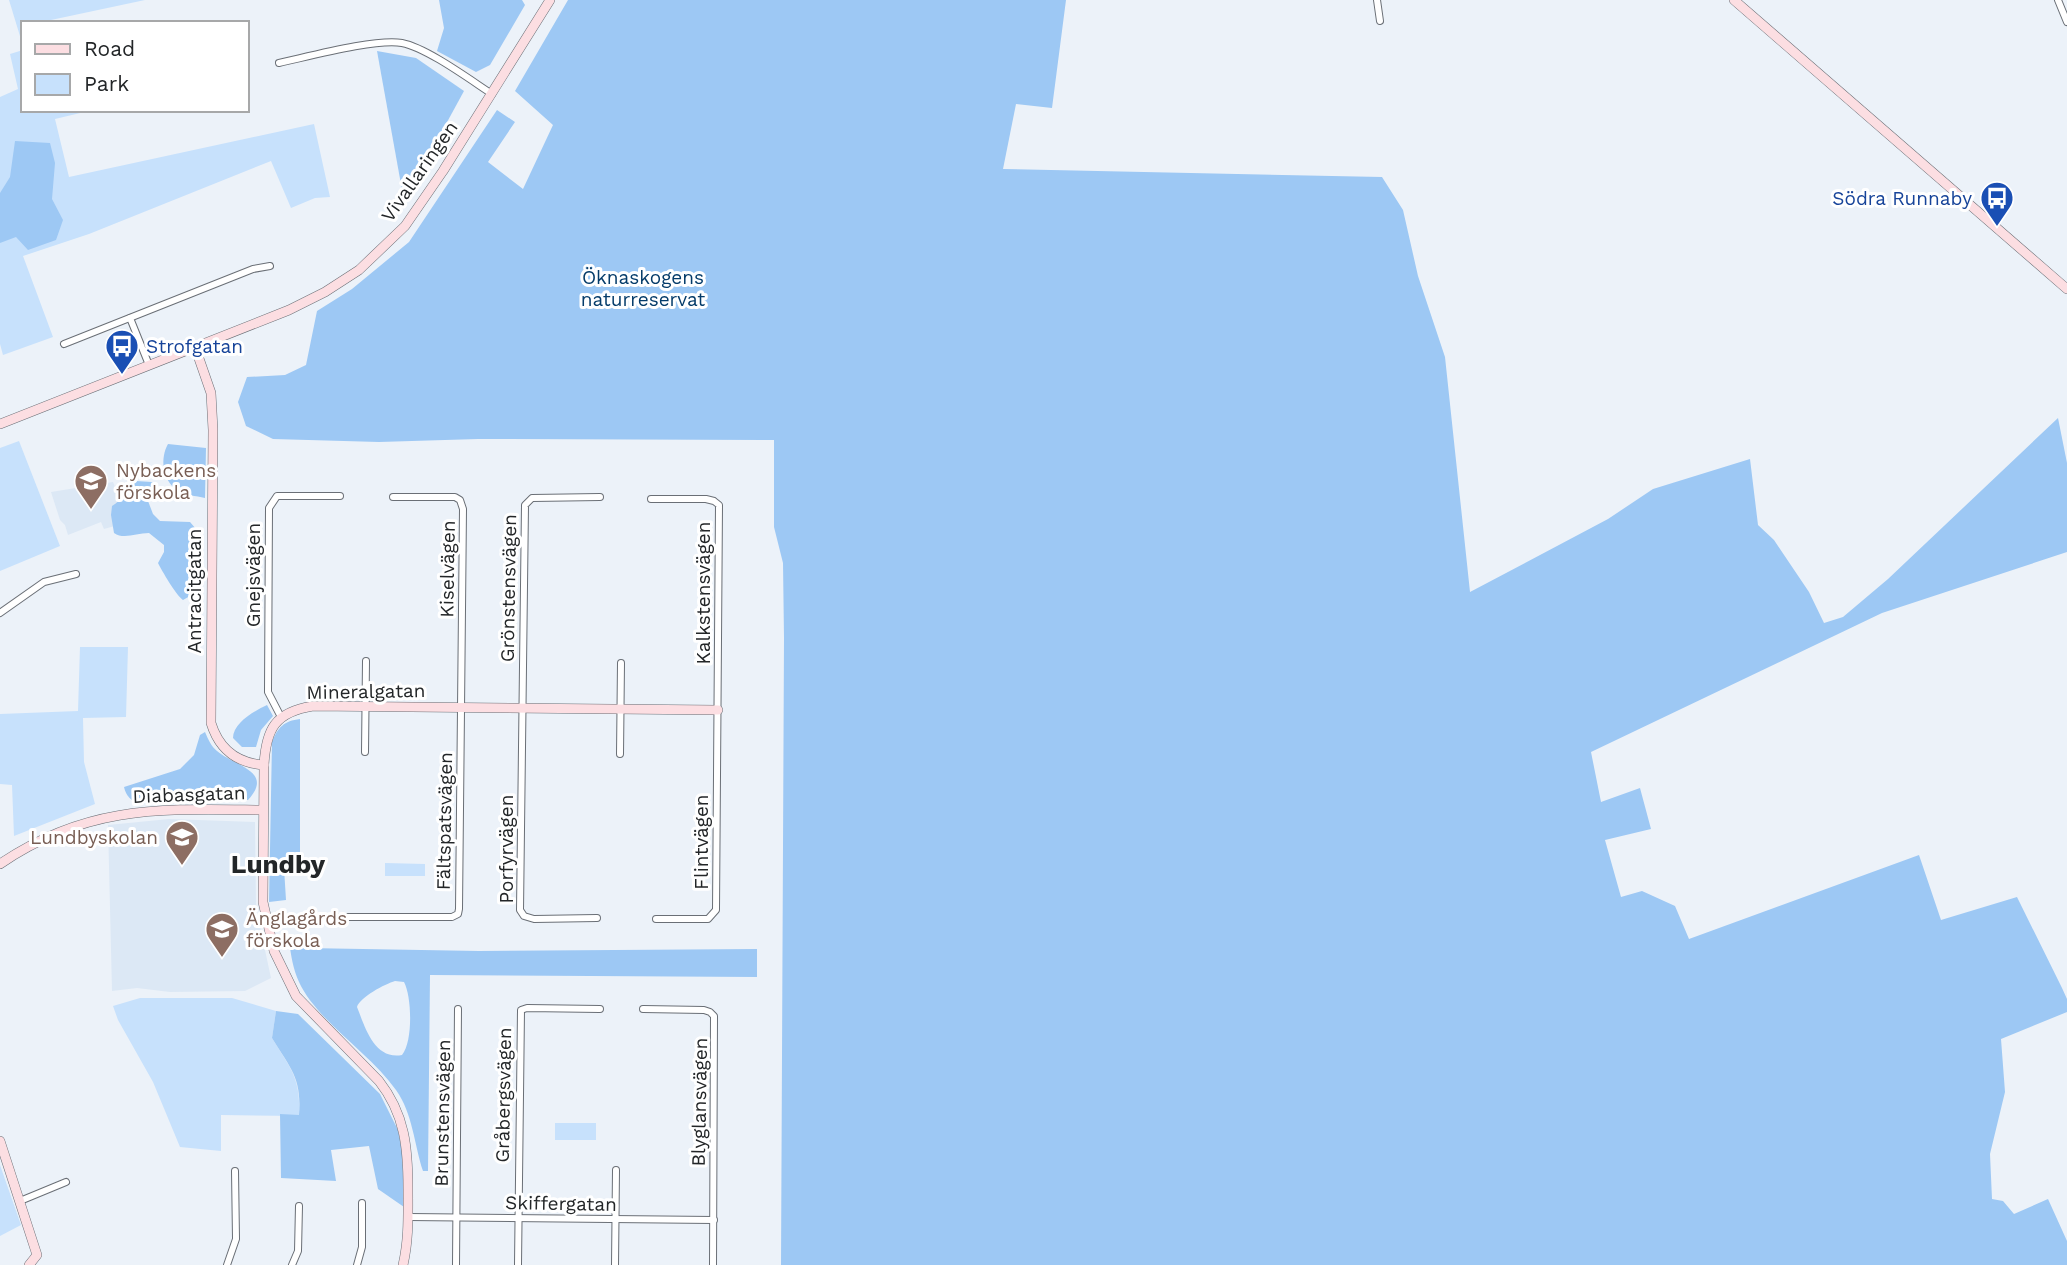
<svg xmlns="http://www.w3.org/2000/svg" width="2067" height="1265" font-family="'Work Sans',sans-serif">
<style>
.built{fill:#dce8f5}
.green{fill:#c7e1fc}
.forest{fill:#9dc8f4;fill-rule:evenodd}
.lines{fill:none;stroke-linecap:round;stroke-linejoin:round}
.street-casing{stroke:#6a6f76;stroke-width:8}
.secondary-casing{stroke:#6a6f76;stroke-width:10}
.street{stroke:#fff;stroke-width:6}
.secondary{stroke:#fcdee2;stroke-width:9}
.labels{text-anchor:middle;stroke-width:6;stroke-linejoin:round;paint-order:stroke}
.street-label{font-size:19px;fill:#232628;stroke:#fff}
.transit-label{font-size:19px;fill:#164399;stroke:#fff;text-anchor:end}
.park-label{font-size:19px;fill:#053c6a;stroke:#fff}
.education-label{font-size:19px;fill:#785e54;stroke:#fff;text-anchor:start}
.district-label{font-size:26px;font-weight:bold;fill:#232628;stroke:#fff}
</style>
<rect width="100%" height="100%" fill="#ecf2f9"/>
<g class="built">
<polygon points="113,482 129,522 104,529 101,522 68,535 65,525 60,520 51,492"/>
<polygon points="169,819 255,822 256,908 271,978 245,991 170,992 137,988 112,991 108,825"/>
</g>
<g class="green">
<polygon points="9,0 145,0 51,20 51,23 23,23 23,46"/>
<polygon points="23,50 23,110 93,110 55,119 69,177 314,124 330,197 315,198 291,208 271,161 89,234 23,256 53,337 3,355 0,344 0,97 18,89 10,54"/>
<polygon points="19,441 60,546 0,571 0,448"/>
<polygon points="80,647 128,647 126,717 83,718 84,762 95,804 14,836 12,785 0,784 0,714 78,711"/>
<polygon points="385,863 425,864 425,876 385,876"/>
<path d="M140,998H232L276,1011L272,1038C290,1068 301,1077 299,1116L221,1115V1151L180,1147L153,1082L118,1020L113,1006Z"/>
<rect x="555" y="1123" width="41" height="17"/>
<polygon points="0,1165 21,1225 0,1236"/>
</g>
<g class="forest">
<polygon points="439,0 522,0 525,5 490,65 476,72 437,51 444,28"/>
<polygon points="568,0 1066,0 1052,108 1016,104 1003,169 1382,177 1403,210 1418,276 1445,357 1470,592 1608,519 1653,489 1750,459 1758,525 1774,540 1809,592 1824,623 1843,617 1888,579 2058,418 2067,463 2067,552 1882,613 1591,752 1601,802 1640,788 1651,829 1605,840 1621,897 1642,891 1675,906 1689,939 1919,855 1941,920 2017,897 2062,988 2067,999 2067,1012 2001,1039 2005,1092 1990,1154 1992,1199 2003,1201 2014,1214 2048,1199 2067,1241 2067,1265 781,1265 784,638 783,563 774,527 774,440 478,439 379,442 273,439 246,426 238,402 247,377 285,375 306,365 317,311 352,289 409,242 497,110 515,122 488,162 523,189 553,125 515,91"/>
<polygon points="377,51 416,58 464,91 404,201"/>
<polygon points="15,141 50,143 55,163 52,199 63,220 56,240 28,250 16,237 0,243 0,193 10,177"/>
<path d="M168,444L206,448L205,498C196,496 185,495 177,490C162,480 160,458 168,444Z"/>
<path d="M136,481L152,482L158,485L148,501L153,514L160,521L190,522L196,529V557L188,562C188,572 195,579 196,589L190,596L183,600C176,595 162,571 158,563L164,552V545L149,533C136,533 124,540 114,533L111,515L112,506C123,500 126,487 136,481Z"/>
<path d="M267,705L273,716L261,730L256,747H242L233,738C233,723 254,711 267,705Z"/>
<path d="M300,719V860L287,863L284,868L286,900L269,902L272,742C278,727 284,721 300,719Z"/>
<path d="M205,732C208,739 211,746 217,751C234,766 275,771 248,800L140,804C131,801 126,796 124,787L180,769L194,755L200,735Z"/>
<path d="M289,941L305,948L479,951L757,949V977L430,975L428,1171H423C414,1144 413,1114 396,1090C370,1053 317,1021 299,982C293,969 291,955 289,941ZM395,981L404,982C412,997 413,1042 402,1055C374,1060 365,1027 357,1007C360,997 385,984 395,981Z"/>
<path d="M276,1011L298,1014L380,1094L398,1130L402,1150L404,1207L378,1189L369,1146L331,1150L336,1181L281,1178L280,1114L299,1115C302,1077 290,1068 272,1038Z"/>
</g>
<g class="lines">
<defs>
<g id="street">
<polyline points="1377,0 1380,21"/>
<polyline points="2058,0 2067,22"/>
<path d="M279,63C307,57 377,38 402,43C427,48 469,79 492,94"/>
<polyline points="130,318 149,365"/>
<polyline points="64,344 253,269 270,266"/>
<polyline points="651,499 706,499 714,501 719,505 716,910 708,919 656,919"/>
<polyline points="0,613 44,582 76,574"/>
<polyline points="281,717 268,692 269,508 277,496 340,496"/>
<polyline points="365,752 366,661"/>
<polyline points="620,754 621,663"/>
<polyline points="313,917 452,917 458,914 459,909 463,509 460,500 455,497 393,497"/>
<polyline points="597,918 534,919 524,916 520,910 525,505 532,498 600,497"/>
<polyline points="643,1009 704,1010 710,1012 714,1016 713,1265"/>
<polyline points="20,1201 66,1182"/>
<polyline points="409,1217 714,1220"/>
<polyline points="227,1265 236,1239 235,1171"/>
<polyline points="292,1265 298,1251 299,1206"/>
<polyline points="357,1265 362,1247 362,1203"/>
<polyline points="456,1265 458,1009"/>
<polyline points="518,1265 521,1010 527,1008 600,1009"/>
<polyline points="615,1265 616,1170"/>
</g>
<g id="secondary">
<polyline points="1734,0 2067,289"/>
<path d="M195,347L211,393L213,430L211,723C219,749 236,763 264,765"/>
<polyline points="0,424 289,310 325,292 359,270 405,226 443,171 550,0"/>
<path d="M0,864C88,804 163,809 263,810"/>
<polyline points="0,1141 37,1255 29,1265"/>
<path d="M403,1265C409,1239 408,1215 408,1189C408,1148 405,1114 379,1081L296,996L274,951L263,902L264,765C266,729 275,712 313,706L718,710"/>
</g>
</defs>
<use href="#street" class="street-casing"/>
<use href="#secondary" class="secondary-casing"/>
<use href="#street" class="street"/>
<use href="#secondary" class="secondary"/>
</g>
<defs>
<symbol id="bus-pin" viewBox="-11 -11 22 30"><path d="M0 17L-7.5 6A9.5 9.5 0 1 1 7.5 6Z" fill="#1a4fb4" stroke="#fff"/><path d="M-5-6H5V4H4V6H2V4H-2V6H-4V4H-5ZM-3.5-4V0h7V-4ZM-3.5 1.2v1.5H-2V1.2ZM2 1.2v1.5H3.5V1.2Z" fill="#fff"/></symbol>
<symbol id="school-pin" viewBox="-11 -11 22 30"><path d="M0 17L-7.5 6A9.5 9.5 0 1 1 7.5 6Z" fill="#8d6e63" stroke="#fff"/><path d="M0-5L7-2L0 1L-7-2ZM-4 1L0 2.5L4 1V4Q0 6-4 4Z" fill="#fff"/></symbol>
</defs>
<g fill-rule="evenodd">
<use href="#bus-pin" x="1978" y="179" width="38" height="52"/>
<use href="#bus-pin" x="103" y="327" width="38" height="52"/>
<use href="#school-pin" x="72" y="462" width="38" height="52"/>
<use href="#school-pin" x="163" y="818" width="38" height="52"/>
<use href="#school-pin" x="203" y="910" width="38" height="52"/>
</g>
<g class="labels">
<g class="street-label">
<text transform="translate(419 171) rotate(-55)" y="7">Vivallaringen</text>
<text transform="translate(447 569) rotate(-89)" y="7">Kiselvägen</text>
<text transform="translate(253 575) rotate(-90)" y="7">Gnejsvägen</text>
<text transform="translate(508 588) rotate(-89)" y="7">Grönstensvägen</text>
<text transform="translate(194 591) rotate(-90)" y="7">Antracitgatan</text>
<text transform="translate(703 593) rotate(-90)" y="7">Kalkstensvägen</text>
<text transform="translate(366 691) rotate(-1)" y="7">Mineralgatan</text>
<text transform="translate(189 794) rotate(-2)" y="7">Diabasgatan</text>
<text transform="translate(444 821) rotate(-89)" y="7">Fältspatsvägen</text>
<text transform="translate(701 842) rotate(-90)" y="7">Flintvägen</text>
<text transform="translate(506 849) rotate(-90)" y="7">Porfyrvägen</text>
<text transform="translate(503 1095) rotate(-89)" y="7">Gråbergsvägen</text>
<text transform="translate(699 1102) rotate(-89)" y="7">Blyglansvägen</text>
<text transform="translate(442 1113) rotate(-89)" y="7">Brunstensvägen</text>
<text transform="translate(561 1203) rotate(1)" y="7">Skiffergatan</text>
</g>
<g class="transit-label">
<text x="1972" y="205">Södra Runnaby</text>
<text x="146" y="353" text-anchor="start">Strofgatan</text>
</g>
<g class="park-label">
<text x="643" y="284">Öknaskogens<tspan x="643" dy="22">naturreservat</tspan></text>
</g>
<g class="education-label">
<text x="116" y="477">Nybackens<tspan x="116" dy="22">förskola</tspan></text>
<text x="158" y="844" text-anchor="end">Lundbyskolan</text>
<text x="246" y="925">Änglagårds<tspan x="246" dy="22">förskola</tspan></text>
</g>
<g class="district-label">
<text x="278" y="873">Lundby</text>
</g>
</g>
<rect x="21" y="21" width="228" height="91" fill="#ffffff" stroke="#a7a8a9" stroke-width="2"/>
<rect x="35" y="44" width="35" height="10" fill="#fcdee2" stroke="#a7a8a9" stroke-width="2"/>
<text x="84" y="56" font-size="21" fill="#232628">Road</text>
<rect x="35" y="74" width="35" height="21" fill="#c7e1fc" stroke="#a7a8a9" stroke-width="2"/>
<text x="84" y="91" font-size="21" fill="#232628">Park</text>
</svg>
